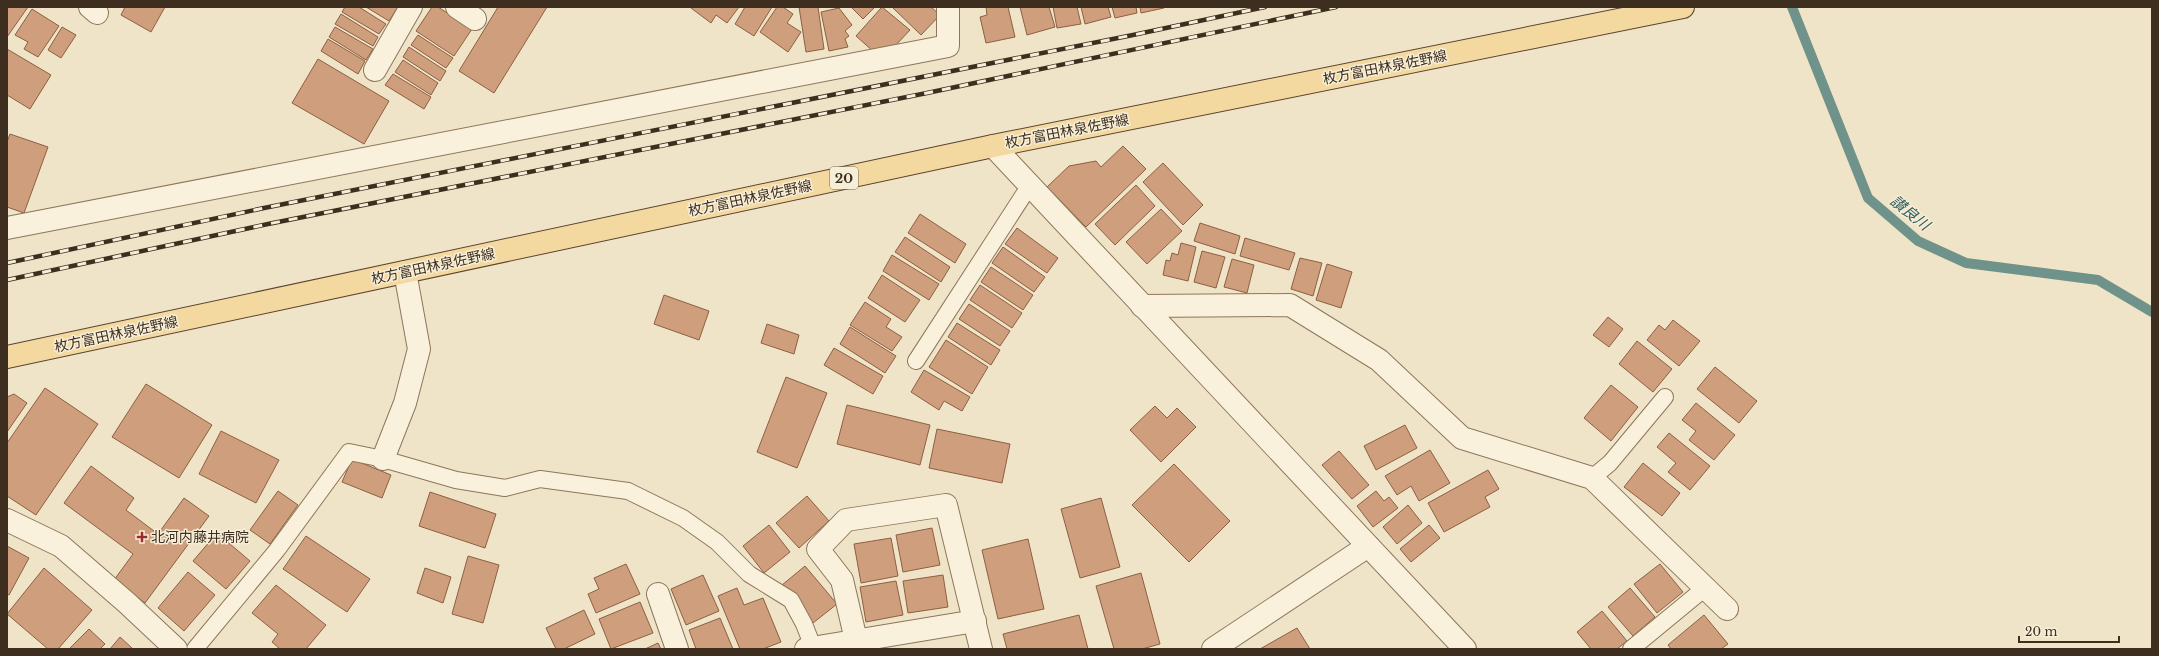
<svg xmlns="http://www.w3.org/2000/svg" width="2159" height="656" font-family="'Libre Baskerville','Noto Sans JP',serif">
<style>
.lines{fill:none;stroke-linecap:round;stroke-linejoin:round}
.stream{stroke:#6f938a;stroke-width:10}
.building{fill:#cf9f7d;stroke:#8d5f41}
.service-casing{stroke:#8d765c;stroke-width:18}
.minor-casing{stroke:#8d765c;stroke-width:24}
.primary-casing{stroke:#5b4430;stroke-width:24}
.service{stroke:#faf1dc;stroke-width:16}
.minor{stroke:#faf1dc;stroke-width:22}
.primary{stroke:#f3d9a0;stroke-width:22}
.rail-casing{stroke:#3d2e20;stroke-width:4.5}
.rail{stroke:#f7eed8;stroke-width:3;stroke-dasharray:9;stroke-linecap:butt}
.poi-dot{fill:#9e2a2b;stroke:#f7eed8;stroke-width:1.5}
.labels{text-anchor:middle;stroke-width:3;stroke-linejoin:round;paint-order:stroke}
.shield{fill:#f7eed8;stroke:#756857;stroke-width:1}
.shield-label{font-size:13px;font-weight:bold;fill:#3d2e20}
.street-label{font-size:14px;fill:#3d2e20;stroke:#f7eed8}
.poi-label{font-size:14px;fill:#3d2e20;stroke:#f7eed8;text-anchor:start}
.water-label{font-size:15px;font-style:italic;fill:#2f5d5a;stroke:#f7eed8}
</style>
<rect width="100%" height="100%" fill="#f0e4c8"/>
<g class="lines">
<polyline class="stream" points="1792,7 1868,198 1918,241 1966,263 2098,280 2152,312"/>
</g>
<g class="building">
<polygon points="7,7 28,7 7,37"/>
<polygon points="125,7 165,7 151,32 121,15"/>
<polygon points="345,7 359,7 386,24 379,34 342,12"/>
<polygon points="366,7 398,7 389,21"/>
<polygon points="432,7 438,7 472,29 454,56 416,31"/>
<polygon points="498,7 547,7 494,93 459,71"/>
<polygon points="692,7 739,7 727,23 716,15 711,23 691,8"/>
<polygon points="745,7 772,7 754,36 735,24"/>
<polygon points="777,7 783,7 793,14 787,23 801,32 788,52 760,32"/>
<polygon points="799,7 818,7 824,49 806,52"/>
<polygon points="851,7 875,7 863,19"/>
<polygon points="882,7 910,30 895,46 874,52 856,36"/>
<polygon points="892,7 931,7 940,15 921,35"/>
<polygon points="986,7 1008,7 1015,37 986,43 980,17 987,15"/>
<polygon points="1020,7 1049,7 1055,27 1027,35"/>
<polygon points="1053,7 1077,7 1081,24 1057,28"/>
<polygon points="1081,7 1108,7 1111,17 1085,24"/>
<polygon points="1112,7 1136,7 1137,13 1115,18"/>
<polygon points="1140,7 1164,7 1164,8 1141,13"/>
<polygon points="839,8 852,25 845,31 849,36 845,39 848,47 829,51 821,12"/>
<polygon points="32,9 59,26 38,57 24,49 28,42 15,35"/>
<polygon points="341,14 378,37 373,46 335,24"/>
<polygon points="62,27 76,35 61,58 48,50"/>
<polygon points="335,27 373,49 366,60 329,37"/>
<polygon points="418,35 453,58 446,68 411,45"/>
<polygon points="328,39 365,61 358,74 321,51"/>
<polygon points="409,47 446,71 440,81 403,57"/>
<polygon points="7,49 51,75 30,109 7,95"/>
<polygon points="318,59 389,101 364,144 292,103"/>
<polygon points="403,60 438,83 431,95 395,72"/>
<polygon points="393,74 431,97 424,109 385,85"/>
<polygon points="10,134 48,147 24,213 7,207 7,142"/>
<polygon points="1123,146 1146,169 1086,227 1047,187 1069,166 1096,161 1101,167"/>
<polygon points="1163,163 1203,205 1183,225 1143,182"/>
<polygon points="1136,185 1155,206 1115,245 1095,224"/>
<polygon points="1161,209 1182,231 1147,264 1126,242"/>
<polygon points="920,214 966,244 955,263 908,233"/>
<polygon points="1200,223 1240,236 1235,254 1194,241"/>
<polygon points="1017,228 1058,258 1047,273 1005,244"/>
<polygon points="905,237 950,267 941,282 895,252"/>
<polygon points="1245,238 1295,253 1289,270 1240,256"/>
<polygon points="1181,243 1196,247 1188,281 1163,275 1166,260 1170,261 1172,253 1178,255"/>
<polygon points="1003,247 1045,277 1034,292 992,263"/>
<polygon points="1202,251 1225,257 1216,288 1194,282"/>
<polygon points="892,255 939,284 929,300 883,271"/>
<polygon points="1300,258 1322,263 1313,296 1291,289"/>
<polygon points="1232,259 1254,265 1247,293 1224,287"/>
<polygon points="1327,264 1352,272 1341,308 1316,300"/>
<polygon points="991,267 1033,295 1023,310 981,282"/>
<polygon points="882,275 920,300 905,322 868,298"/>
<polygon points="980,285 1022,313 1012,328 970,300"/>
<polygon points="664,295 709,311 699,340 654,324"/>
<polygon points="865,302 891,319 886,327 902,337 892,351 850,325"/>
<polygon points="969,304 1010,331 1000,346 959,319"/>
<polygon points="1608,317 1623,329 1609,347 1593,335"/>
<polygon points="1673,320 1700,341 1679,366 1647,340 1659,325 1665,330"/>
<polygon points="957,323 1000,350 991,365 948,337"/>
<polygon points="767,324 799,335 794,354 761,343"/>
<polygon points="850,327 896,356 885,373 840,344"/>
<polygon points="946,340 988,367 972,394 929,367"/>
<polygon points="1637,341 1672,369 1653,392 1619,364"/>
<polygon points="834,348 883,376 873,394 824,365"/>
<polygon points="1715,367 1757,401 1739,423 1697,389"/>
<polygon points="924,370 970,397 962,411 944,401 939,410 911,392"/>
<polygon points="786,377 827,393 797,468 757,452"/>
<polygon points="146,384 212,425 179,478 112,437"/>
<polygon points="1611,385 1638,407 1611,441 1584,418"/>
<polygon points="45,388 98,424 36,515 7,496 7,443"/>
<polygon points="14,394 27,403 7,432 7,397"/>
<polygon points="1696,403 1735,435 1714,460 1689,440 1696,431 1682,420"/>
<polygon points="847,405 930,425 920,465 837,444"/>
<polygon points="1155,406 1167,418 1177,408 1196,427 1161,462 1130,430"/>
<polygon points="1405,425 1417,448 1376,470 1364,446"/>
<polygon points="937,429 1010,444 1002,483 929,468"/>
<polygon points="221,431 279,460 256,503 199,474"/>
<polygon points="1669,433 1710,466 1690,490 1668,472 1676,463 1657,447"/>
<polygon points="1430,450 1450,483 1419,501 1411,486 1397,495 1385,476"/>
<polygon points="1339,451 1369,485 1352,499 1322,465"/>
<polygon points="352,459 391,475 382,498 342,482"/>
<polygon points="1643,463 1680,493 1662,516 1624,487"/>
<polygon points="1174,464 1230,521 1189,562 1132,505"/>
<polygon points="91,466 134,498 126,510 158,534 184,498 209,516 145,603 114,580 133,554 64,503"/>
<polygon points="1488,470 1499,489 1485,497 1490,507 1444,532 1428,503"/>
<polygon points="278,491 298,505 270,544 250,530"/>
<polygon points="1376,491 1384,501 1389,497 1398,508 1373,527 1357,506"/>
<polygon points="430,492 496,514 485,548 419,526"/>
<polygon points="807,496 829,521 799,548 776,523"/>
<polygon points="1101,498 1120,567 1080,578 1061,509"/>
<polygon points="1408,505 1422,523 1397,544 1383,527"/>
<polygon points="769,525 790,552 764,573 743,546"/>
<polygon points="1429,525 1440,538 1411,562 1400,549"/>
<polygon points="932,528 940,565 903,572 896,535"/>
<polygon points="217,533 250,561 226,589 193,561"/>
<polygon points="306,536 370,579 347,612 283,569"/>
<polygon points="891,538 898,576 861,583 854,544"/>
<polygon points="1028,539 1044,609 998,619 982,550"/>
<polygon points="7,546 29,558 9,595 7,594"/>
<polygon points="468,556 499,565 483,623 452,614"/>
<polygon points="626,564 640,594 596,613 588,594 599,589 594,578"/>
<polygon points="1660,564 1683,592 1657,613 1634,584"/>
<polygon points="805,566 837,604 813,623 782,585"/>
<polygon points="44,568 92,610 58,649 48,649 7,614"/>
<polygon points="425,568 451,577 443,603 417,593"/>
<polygon points="188,572 215,595 184,631 158,608"/>
<polygon points="1141,573 1160,644 1142,649 1114,649 1096,586"/>
<polygon points="703,575 719,611 686,625 671,589"/>
<polygon points="943,575 948,607 908,613 903,581"/>
<polygon points="896,581 903,615 866,622 860,587"/>
<polygon points="276,585 326,625 306,649 280,649 272,642 278,634 252,613"/>
<polygon points="737,588 744,605 763,598 781,642 763,649 740,649 718,596"/>
<polygon points="1630,588 1655,617 1633,636 1608,607"/>
<polygon points="640,602 653,633 611,649 599,619"/>
<polygon points="584,610 595,634 564,649 556,649 546,628"/>
<polygon points="1602,611 1627,641 1617,649 1591,649 1577,632"/>
<polygon points="1079,615 1088,649 1007,649 1003,634"/>
<polygon points="1704,615 1728,644 1721,649 1671,649 1668,645"/>
<polygon points="720,618 733,649 696,649 689,630"/>
<polygon points="1297,628 1310,649 1260,649"/>
<polygon points="89,629 105,644 100,649 69,649"/>
<polygon points="120,637 133,649 110,649"/>
<polygon points="658,643 661,649 645,649"/>
</g>
<g class="lines">
<defs>
<g id="service">
<polyline points="916,361 1030,185"/>
<polyline points="1592,478 1610,463 1665,397"/>
<polyline points="195,649 277,550 349,452 383,459 456,480 505,488 540,479 628,491 683,518 717,542 749,574 791,600 804,624 813,647"/>
<polyline points="1631,649 1705,588"/>
</g>
<g id="minor">
<polyline points="90,7 97,13"/>
<polyline points="457,7 475,19"/>
<polyline points="375,70 411,7"/>
<polyline points="993,146 1465,649"/>
<polyline points="7,228 948,46 948,7"/>
<polyline points="1142,306 1290,305 1379,360 1462,438 1592,478 1727,609"/>
<polyline points="383,459 405,403 419,349 405,272"/>
<polyline points="7,520 61,546 127,603 176,649"/>
<polyline points="658,594 677,649"/>
<polyline points="856,640 842,580 818,549 846,520 946,505 981,649"/>
<polyline points="806,649 975,621"/>
<polyline points="1213,649 1368,546"/>
</g>
<polyline id="primary" points="7,357 993,146 1683,7"/>
</defs>
<use href="#service" class="service-casing"/>
<use href="#minor" class="minor-casing"/>
<use href="#primary" class="primary-casing"/>
<use href="#service" class="service"/>
<use href="#minor" class="minor"/>
<use href="#primary" class="primary"/>
<defs>
<g id="rail">
<polyline points="7,263 264,208 1133,35 1265,7"/>
<polyline points="7,280 268,224 927,93 1336,7"/>
</g>
</defs>
<use href="#rail" class="rail-casing"/>
<use href="#rail" class="rail"/>
</g>
<path class="poi-dot" d="M140 531h4v4h4v4h-4v4h-4v-4h-4v-4h4z"/>
<g class="labels">
<rect class="shield" x="830" y="167" width="28" height="22" rx="3"/>
<g class="shield-label">
<text x="844" y="183">20</text>
</g>
<g class="street-label">
<text transform="translate(1385 67) rotate(-11)" y="5">枚方富田林泉佐野線</text>
<text transform="translate(1067 131) rotate(-11)" y="5">枚方富田林泉佐野線</text>
<text transform="translate(750 198) rotate(-12)" y="5">枚方富田林泉佐野線</text>
<text transform="translate(433 266) rotate(-12)" y="5">枚方富田林泉佐野線</text>
<text transform="translate(116 334) rotate(-12)" y="5">枚方富田林泉佐野線</text>
</g>
<g class="poi-label">
<text x="151" y="542">北河内藤井病院</text>
</g>
<g class="water-label">
<text transform="translate(1910 213) rotate(39)" y="5">讃良川</text>
</g>
</g>
<rect width="2159" height="656" fill="none" stroke="#3d2e20" stroke-width="16"/>
<path d="M2019 636v6h100v-6" fill="none" stroke="#3d2e20" stroke-width="2"/>
<text x="2025" y="636" font-size="12" fill="#3d2e20" stroke="#f7eed8" stroke-width="3" paint-order="stroke">20 m</text>
</svg>
